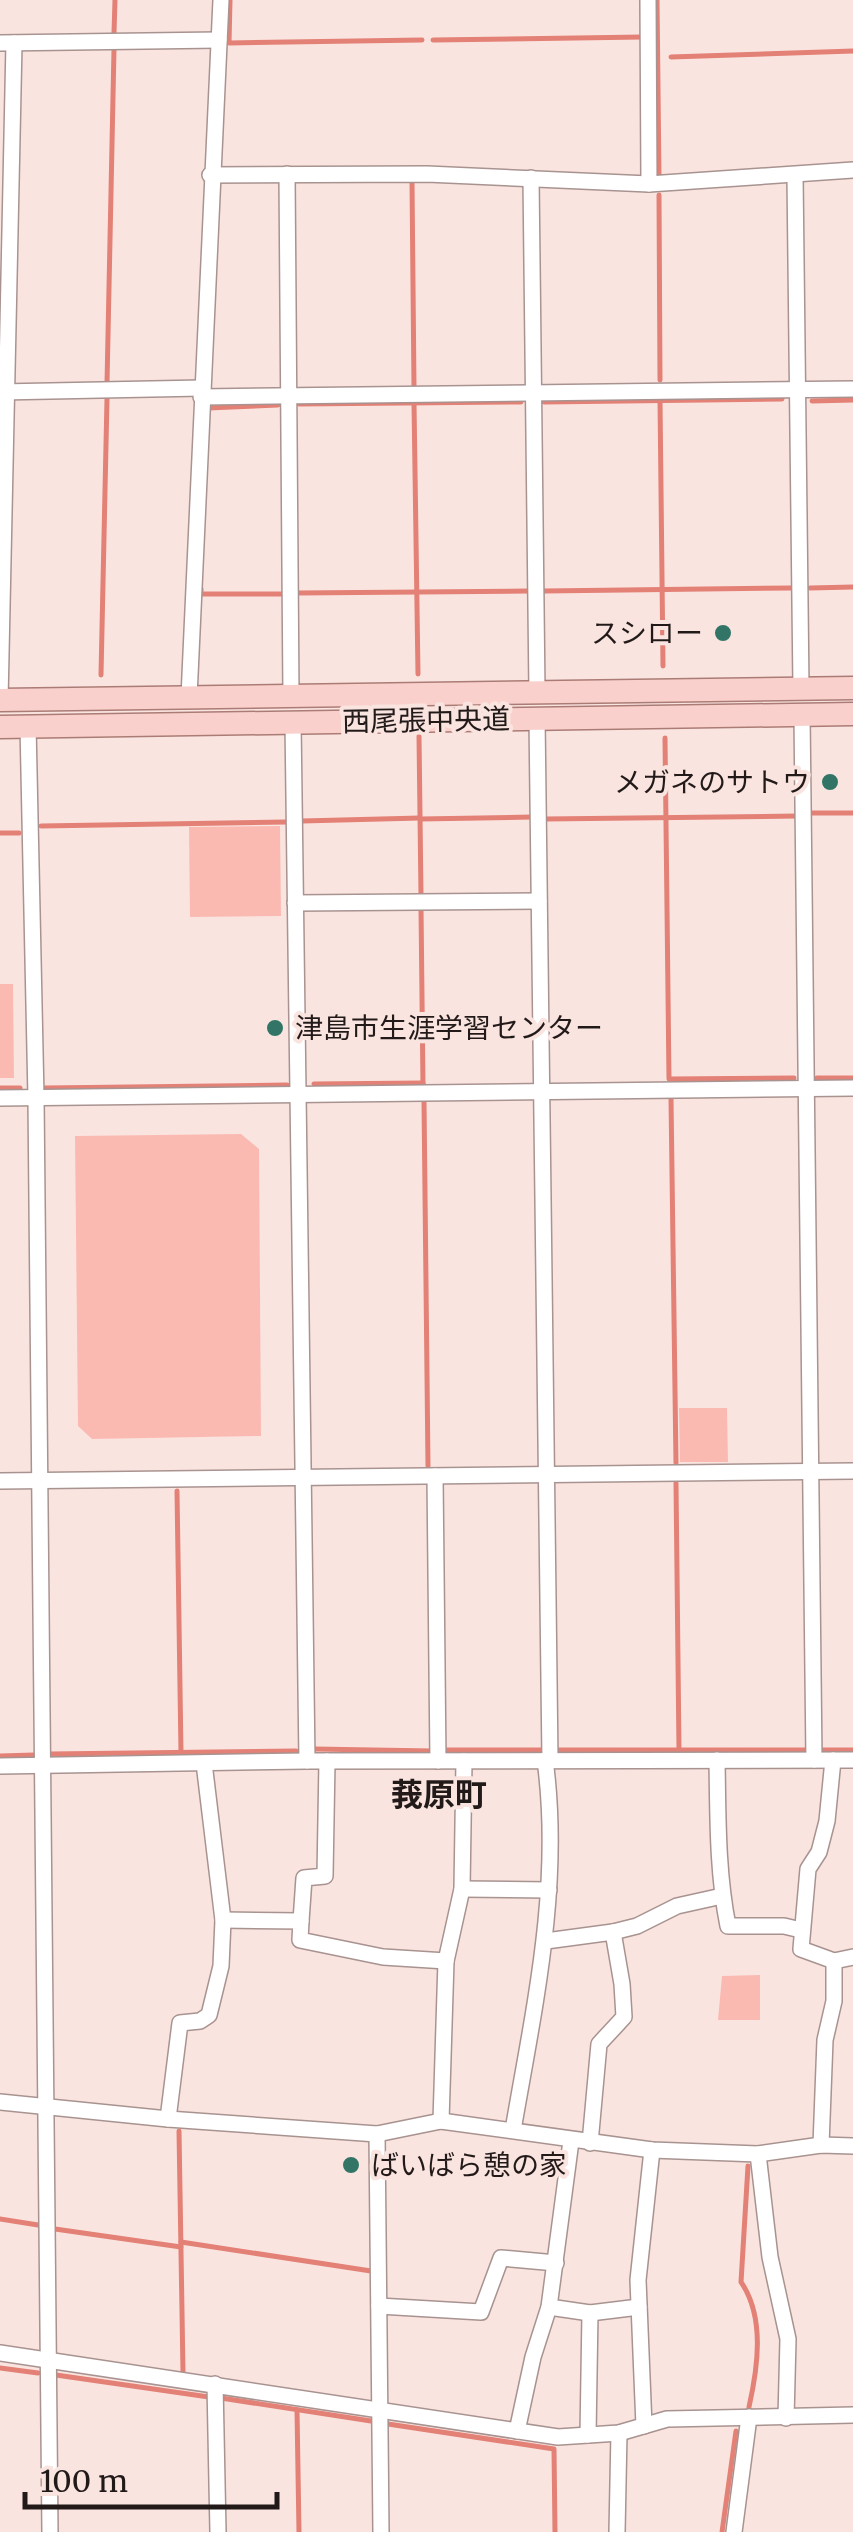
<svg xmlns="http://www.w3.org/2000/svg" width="853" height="2532" font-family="Merriweather,'Noto Sans JP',serif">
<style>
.green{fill:#fbbab1}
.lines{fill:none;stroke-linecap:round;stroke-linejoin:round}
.stream{stroke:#e38176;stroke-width:5}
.street-casing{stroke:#a89390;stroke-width:18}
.primary-casing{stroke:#ab7c76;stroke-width:25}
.street{stroke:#fff;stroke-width:15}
.primary{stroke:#f9d0cb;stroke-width:22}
.poi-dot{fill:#327567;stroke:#fae4e0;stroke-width:4}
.labels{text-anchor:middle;stroke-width:8;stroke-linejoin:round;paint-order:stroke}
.poi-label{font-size:28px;fill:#221a19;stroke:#fae4e0;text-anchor:end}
.street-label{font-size:28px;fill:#221a19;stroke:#fae4e0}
.quarter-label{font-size:32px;font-weight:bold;fill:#221a19;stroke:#fae4e0}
</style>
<rect width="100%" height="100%" fill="#fae4e0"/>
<g class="green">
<polygon points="280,826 281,916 190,917 189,827"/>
<polygon points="0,984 13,984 14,1078 0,1078"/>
<polygon points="241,1134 259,1149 261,1436 92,1439 78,1426 75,1136"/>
<polygon points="679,1408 727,1408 728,1462 680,1462"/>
<polygon points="760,1975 760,2020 718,2020 722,1976"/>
</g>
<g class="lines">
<g class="stream">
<polyline points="230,0 229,43 422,40"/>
<polyline points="657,0 659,176"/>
<polyline points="114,33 115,0"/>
<polyline points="433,40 643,37"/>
<polyline points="671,57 853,51"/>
<polyline points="412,181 414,387"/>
<polyline points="659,195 660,380"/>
<polyline points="107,383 114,49"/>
<polyline points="660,400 663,666"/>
<polyline points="812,401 853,400"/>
<polyline points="544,402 782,399"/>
<polyline points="414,403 418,674"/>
<polyline points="299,404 521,402"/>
<polyline points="208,408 278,405"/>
<polyline points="810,588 853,587"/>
<polyline points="201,589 201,594 285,594"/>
<polyline points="544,591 791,588"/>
<polyline points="298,593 528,591"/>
<polyline points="101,675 107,399"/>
<polyline points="419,736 421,895"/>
<polyline points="665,738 669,1079 794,1078"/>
<polyline points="811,813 853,813"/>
<polyline points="420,819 532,817"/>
<polyline points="545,819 798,816"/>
<polyline points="302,821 420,818"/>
<polyline points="41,826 286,822"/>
<polyline points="0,833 19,833"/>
<polyline points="421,908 423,1086"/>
<polyline points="817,1078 853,1078"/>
<polyline points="314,1084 423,1083"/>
<polyline points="0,1088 20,1088"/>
<polyline points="45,1088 287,1085"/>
<polyline points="671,1099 676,1463"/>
<polyline points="424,1101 428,1466"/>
<polyline points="676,1483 679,1750"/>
<polyline points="177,1491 181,1752"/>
<polyline points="315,1749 432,1751"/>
<polyline points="444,1750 544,1750"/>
<polyline points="558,1750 808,1750"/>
<polyline points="821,1750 853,1750"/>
<polyline points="50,1754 296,1751"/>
<polyline points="0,1756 34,1755"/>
<polyline points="179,2131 183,2372"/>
<path d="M748,2166L741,2282C765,2317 758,2367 749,2407"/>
<polyline points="0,2219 38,2225"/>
<polyline points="55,2229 181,2247"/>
<polyline points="181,2242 371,2271"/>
<polyline points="0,2368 38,2373"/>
<polyline points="56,2375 209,2397"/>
<polyline points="221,2398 371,2421"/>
<polyline points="297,2410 299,2532"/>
<polyline points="388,2424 554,2449 555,2532"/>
<polyline points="722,2532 736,2431"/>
</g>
<defs>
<g id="street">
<polyline points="648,0 649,184"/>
<polyline points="0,43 219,40"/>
<polyline points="287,174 291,696"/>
<polyline points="210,175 427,174 649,184 853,170"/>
<polyline points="795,175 801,688"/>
<polyline points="531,178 537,692"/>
<polyline points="0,392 202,388"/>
<polyline points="201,397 853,389"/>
<polyline points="189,697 221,0"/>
<polyline points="0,700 14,43"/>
<polyline points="802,715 814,1760"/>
<polyline points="537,718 550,1760"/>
<polyline points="293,722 307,1761"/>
<polyline points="28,725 36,1098 50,2532"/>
<polyline points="295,903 539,901"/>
<polyline points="0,1098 853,1088"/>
<polyline points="435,1476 438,1761"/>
<polyline points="0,1481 853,1471"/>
<path d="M717,1760C718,1815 717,1871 728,1926H784L801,1930"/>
<polyline points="833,1760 827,1821 819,1852 808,1869 801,1949 834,1961 853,1957"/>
<polyline points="0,1766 307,1761 853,1760"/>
<polyline points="462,1889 549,1890"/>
<polyline points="223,1920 301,1921 300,1940 383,1957 446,1961 462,1889 464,1761"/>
<polyline points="301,1921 304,1878 325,1876 327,1761"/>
<polyline points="546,1941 613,1932 637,1926 677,1906 722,1896"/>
<polyline points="0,2102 168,2119 377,2134 441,2121 652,2150 758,2154 821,2145 853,2146"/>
<polyline points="168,2119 180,2023 200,2021 209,2015 221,1966 223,1920 204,1763"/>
<polyline points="441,2121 446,1961"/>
<path d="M513,2130C534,2008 562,1885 545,1760"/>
<polyline points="377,2134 381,2532"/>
<polyline points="590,2143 599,2044 624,2017 622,1984 613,1932"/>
<polyline points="821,2145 825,2040 834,2001 834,1961"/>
<polyline points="758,2154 770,2257 788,2339 786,2418"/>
<polyline points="379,2306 481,2312 501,2258 556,2263"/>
<polyline points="549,2307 590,2313 639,2307"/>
<polyline points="0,2353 558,2437 619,2433 667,2419 853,2415"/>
<polyline points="215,2384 218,2532"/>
<polyline points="644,2426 638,2280 652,2150"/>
<polyline points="517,2431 533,2357 549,2307 571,2141"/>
<polyline points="588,2435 590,2313"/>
<polyline points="617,2532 619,2433"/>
<polyline points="734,2532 749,2417"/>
</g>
<g id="primary">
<polyline points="0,700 853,688"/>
<polyline points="0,727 853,714"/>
</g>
</defs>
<use href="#street" class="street-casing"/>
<use href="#primary" class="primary-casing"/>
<use href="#street" class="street"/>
<use href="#primary" class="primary"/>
</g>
<g class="poi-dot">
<circle cx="723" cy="633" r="10"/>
<circle cx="830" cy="782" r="10"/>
<circle cx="275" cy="1028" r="10"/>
<circle cx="351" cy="2165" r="10"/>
</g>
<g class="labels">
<g class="poi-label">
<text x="703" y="643">スシロー</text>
<text x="810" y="792">メガネのサトウ</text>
<text x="295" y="1038" text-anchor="start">津島市生涯学習センター</text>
<text x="371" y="2175" text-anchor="start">ばいばら憩の家</text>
</g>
<g class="street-label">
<text transform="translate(426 720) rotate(-1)" y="10">西尾張中央道</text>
</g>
<g class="quarter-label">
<text x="439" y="1806">莪原町</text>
</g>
</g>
<path d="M25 2492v15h252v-15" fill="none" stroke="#221a19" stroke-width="5"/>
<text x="40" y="2492" font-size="30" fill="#221a19" stroke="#fae4e0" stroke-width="8" paint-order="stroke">100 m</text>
</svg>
